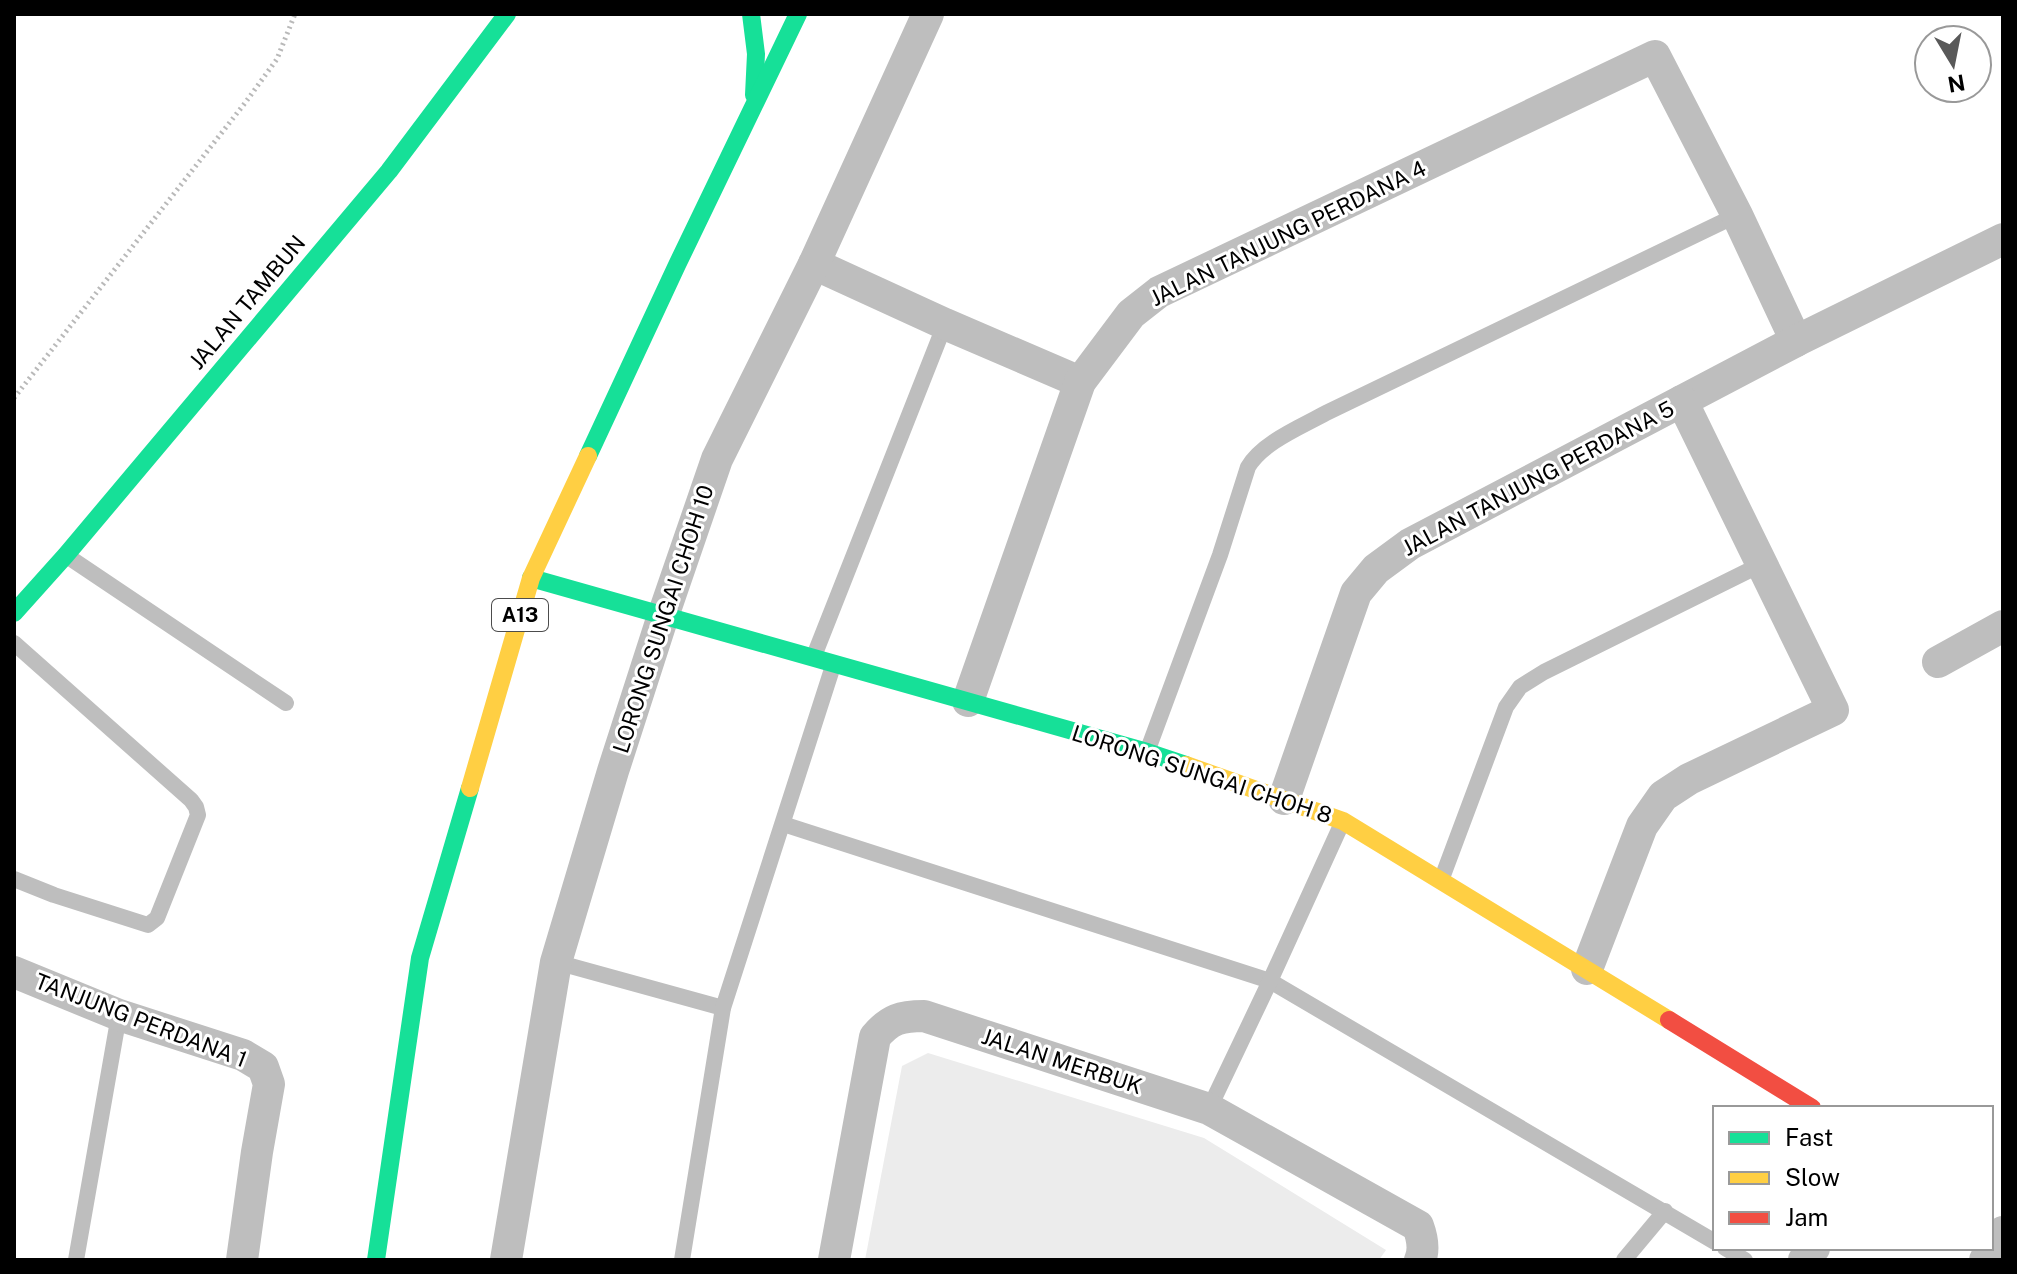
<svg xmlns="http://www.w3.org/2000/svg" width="2017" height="1274" font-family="'Public Sans',sans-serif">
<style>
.green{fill:#ececec}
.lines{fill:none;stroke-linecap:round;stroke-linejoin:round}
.path{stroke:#b9b9b9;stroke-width:5;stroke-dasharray:2 4;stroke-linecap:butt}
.lane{stroke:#bebebe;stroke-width:16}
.street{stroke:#bebebe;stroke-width:32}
.fast{stroke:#16e098;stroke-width:18}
.slow{stroke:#ffcf43;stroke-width:18}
.jam{stroke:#f24e42;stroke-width:18}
.labels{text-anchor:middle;stroke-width:6;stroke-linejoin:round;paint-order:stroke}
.shield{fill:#fff;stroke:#4c4c4c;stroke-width:2}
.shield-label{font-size:20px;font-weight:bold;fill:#000}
.street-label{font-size:22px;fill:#000;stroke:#fff}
</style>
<rect width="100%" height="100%" fill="#fff"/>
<polygon class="green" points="928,1053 1204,1138 1386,1250 1379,1260 865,1260 902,1066"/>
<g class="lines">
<polyline class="path" points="14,398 245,103 277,59 295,14"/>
<g class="lane">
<polyline points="67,556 286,703"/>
<polyline points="14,643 191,800 196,807 198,815 157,918 148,925 54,895 14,879"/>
<polyline points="814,656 945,324"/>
<path d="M1147,752L1220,555L1248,467C1263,442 1301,427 1326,413L1737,215"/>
<polyline points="783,824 1270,981 1715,1242"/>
<polyline points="1442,878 1506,707 1520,687 1544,672 1762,564"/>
<polyline points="556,962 723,1008"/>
<polyline points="1209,1109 1270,981 1342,823"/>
<polyline points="1725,1248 1745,1260"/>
<polyline points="76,1260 119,1015"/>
<polyline points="682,1260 723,1008 833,666"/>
<polyline points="1624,1260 1665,1211"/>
</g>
<g class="street">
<polyline points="814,264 945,324 1080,382"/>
<polyline points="1938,662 2003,626"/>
<polyline points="968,701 1080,382 1131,314 1159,292 1655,56 1737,215 1796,341"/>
<polyline points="1284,799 1356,593 1376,569 1410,544 1796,341 2003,239"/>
<polyline points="1587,969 1642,826 1663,796 1689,779 1833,710 1682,401"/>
<polyline points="14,972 119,1015 243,1055 263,1067 269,1084 257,1152 242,1260"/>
<polyline points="506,1260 556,962 613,771 663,616 717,459 814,264 928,14"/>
<path d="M834,1260L875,1037C890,1019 901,1016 924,1016L1209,1109L1418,1226C1422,1237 1425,1249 1420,1260"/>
<polyline points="1804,1260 1814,1248"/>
<polyline points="1985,1260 2003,1232"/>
</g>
<g class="fast">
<polyline points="751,14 756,54 754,95"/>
<polyline points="588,456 677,265 798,14"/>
<polyline points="531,578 1147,752 1186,765"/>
<polyline points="14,613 66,555 389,171 507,14"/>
<polyline points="376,1260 420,958 470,788"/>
</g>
<g class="slow">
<polyline points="1186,765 1343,821 1669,1020"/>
<polyline points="470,788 531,578 588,456"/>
</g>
<polyline class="jam" points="1669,1020 1812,1108"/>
</g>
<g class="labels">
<rect class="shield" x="492" y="599" width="56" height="32" rx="6"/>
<g class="shield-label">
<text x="520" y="622">A13</text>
</g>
<g class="street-label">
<text transform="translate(1288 233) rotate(-26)" y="8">JALAN TANJUNG PERDANA 4</text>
<text transform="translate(247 302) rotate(-50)" y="8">JALAN TAMBUN</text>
<text transform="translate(1538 478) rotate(-28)" y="8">JALAN TANJUNG PERDANA 5</text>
<text transform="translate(663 619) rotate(-72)" y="8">LORONG SUNGAI CHOH 10</text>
<text transform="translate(1202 774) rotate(18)" y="8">LORONG SUNGAI CHOH 8</text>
<text transform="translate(141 1020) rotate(21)" y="8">TANJUNG PERDANA 1</text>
<text transform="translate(1062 1061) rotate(18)" y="8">JALAN MERBUK</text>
</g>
</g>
<rect width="2017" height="1274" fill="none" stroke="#000000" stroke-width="32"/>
<rect x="1713" y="1106" width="280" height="144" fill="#ffffff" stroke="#999999" stroke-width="2"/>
<rect x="1729" y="1132" width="40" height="12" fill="#16e098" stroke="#999999" stroke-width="2"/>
<text x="1785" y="1146" font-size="24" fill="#000000">Fast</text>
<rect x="1729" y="1172" width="40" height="12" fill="#ffcf43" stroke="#999999" stroke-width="2"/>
<text x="1785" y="1186" font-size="24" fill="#000000">Slow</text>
<rect x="1729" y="1212" width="40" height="12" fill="#f24e42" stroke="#999999" stroke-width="2"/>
<text x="1785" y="1226" font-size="24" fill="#000000">Jam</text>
<g transform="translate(1953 64) rotate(170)"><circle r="38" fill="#ffffff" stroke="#999999" stroke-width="2"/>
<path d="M0-6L14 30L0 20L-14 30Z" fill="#595959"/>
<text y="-12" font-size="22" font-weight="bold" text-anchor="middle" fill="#000000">N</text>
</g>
</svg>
